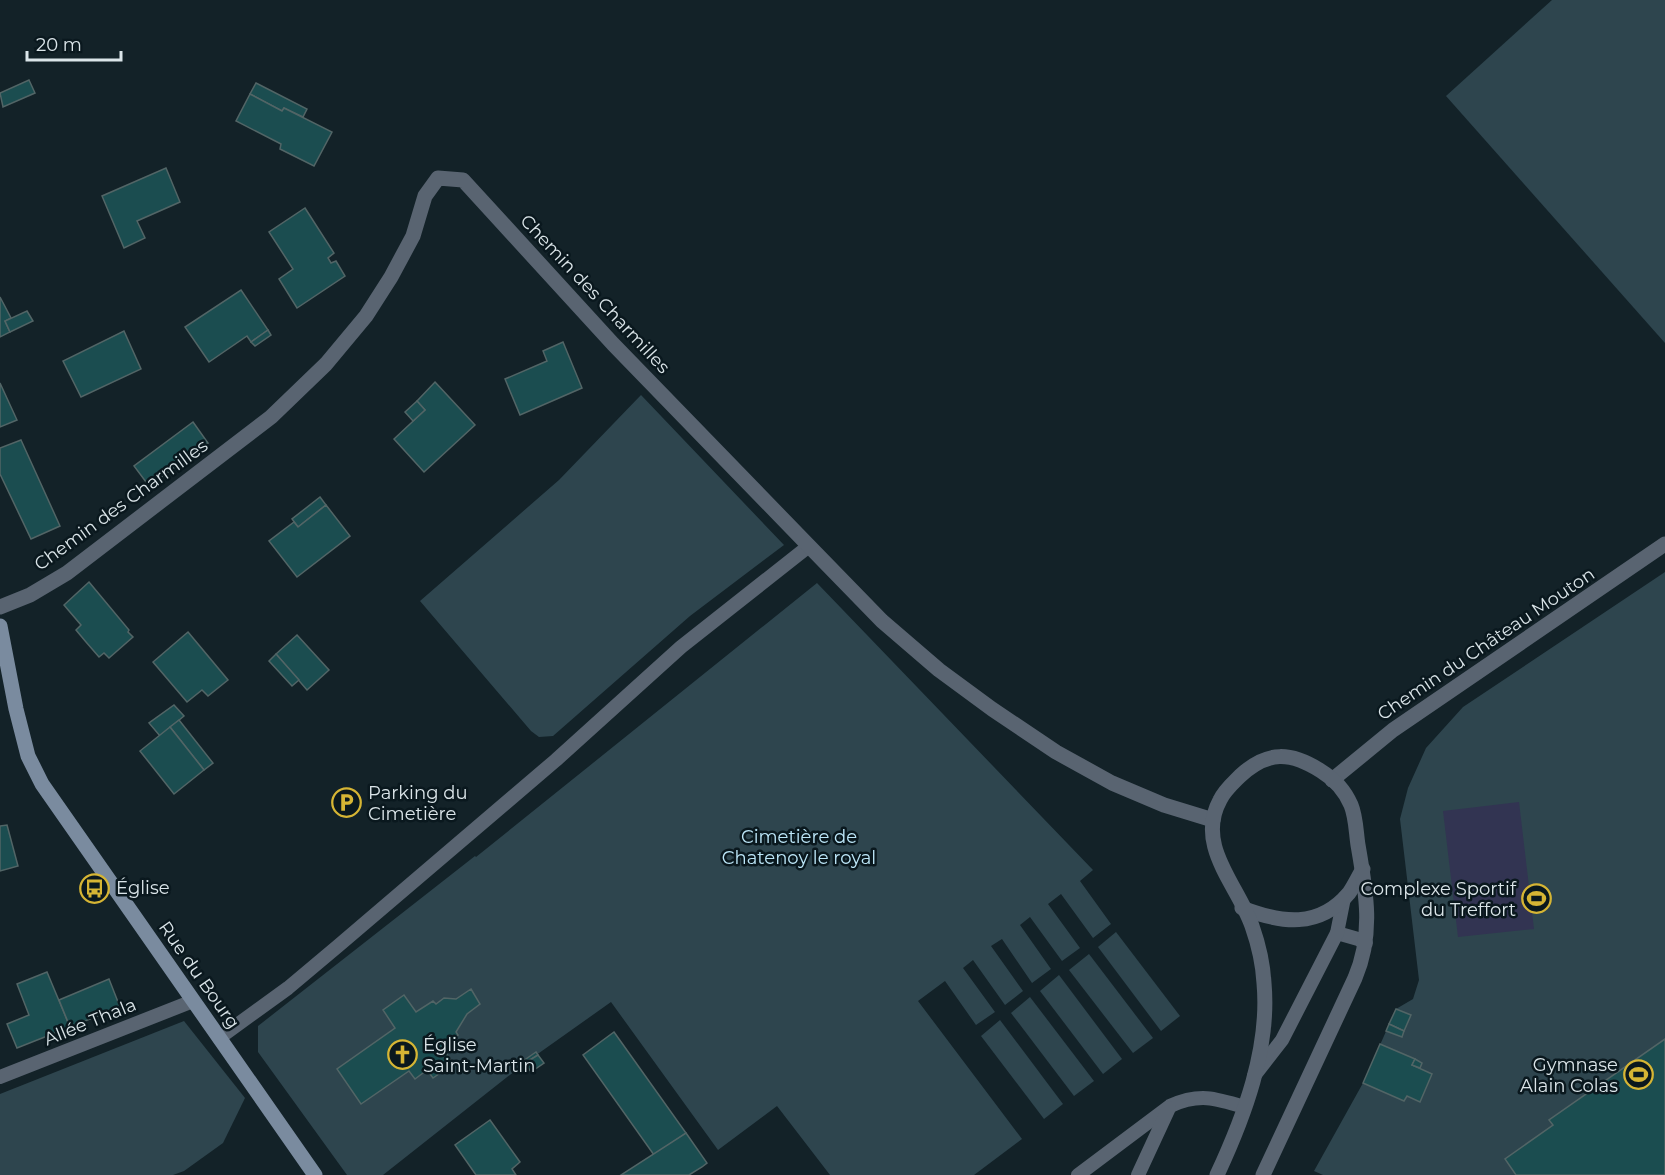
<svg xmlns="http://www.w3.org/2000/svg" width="1665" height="1175" font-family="Montserrat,sans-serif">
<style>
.green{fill:#2e454e}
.water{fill:#323452}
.building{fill:#1b4d50;stroke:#526566;stroke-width:1.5}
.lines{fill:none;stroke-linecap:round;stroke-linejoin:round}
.lane{stroke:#596471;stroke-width:14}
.street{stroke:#596471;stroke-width:15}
.secondary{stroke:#7a8b9f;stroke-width:15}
.labels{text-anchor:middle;stroke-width:5;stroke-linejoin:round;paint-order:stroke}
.street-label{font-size:18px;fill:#dbe5e9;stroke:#0a181e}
.poi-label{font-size:18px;fill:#dbe5e9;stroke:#0a181e;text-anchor:start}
.park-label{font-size:18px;fill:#bde7f9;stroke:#0a181e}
</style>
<rect width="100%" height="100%" fill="#132228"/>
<g class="green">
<polygon points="1552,0 1665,0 1665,343 1446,96"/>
<polygon points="641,395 784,545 690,616 553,736 539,737 531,731 420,601 559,480"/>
<polygon points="1665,572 1665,1175 1323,1175 1314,1171 1363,1083 1396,1009 1413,999 1419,980 1400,819 1408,788 1426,748 1463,707"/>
<polygon points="817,583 1093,870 1080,881 1111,924 1093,938 1061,894 1048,904 1080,948 1062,961 1030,917 1020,925 1051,969 1032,983 1002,939 991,946 1023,991 1005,1005 973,960 963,968 995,1012 976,1025 945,981 918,1001 1022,1139 974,1175 830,1175 777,1106 718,1150 611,1002 525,1063 383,1175 347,1175 258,1052 258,1026 475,856 476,857"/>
<polygon points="1116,932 1180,1016 1161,1031 1098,947"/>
<polygon points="1089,954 1153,1038 1133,1053 1069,970"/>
<polygon points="1059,975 1122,1059 1103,1074 1040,991"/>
<polygon points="1030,997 1094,1081 1074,1096 1011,1013"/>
<polygon points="1000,1020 1063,1104 1044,1119 981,1036"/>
<polygon points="184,1021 245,1098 223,1143 184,1171 173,1175 0,1175 0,1094"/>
</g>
<polygon class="water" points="1519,802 1534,929 1458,937 1443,811"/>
<g class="building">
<polygon points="29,80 35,93 3,107 0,93"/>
<polygon points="256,83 307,109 303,117 284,108 282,111 250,94"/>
<polygon points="250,94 282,111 284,108 332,132 314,166 280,149 281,144 236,121"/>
<polygon points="166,168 180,202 137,221 145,238 124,248 102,196"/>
<polygon points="305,208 334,253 328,258 331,263 336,261 345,276 297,308 279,279 293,269 269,232"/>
<polygon points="241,290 268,330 251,342 247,336 209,362 185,327"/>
<polygon points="0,297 11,318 5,321 10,332 0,337"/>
<polygon points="27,311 33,321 10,332 5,321"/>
<polygon points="268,330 271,335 255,346 251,342"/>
<polygon points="124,331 141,369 81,397 63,361"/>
<polygon points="563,342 582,388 520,415 505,379 547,361 543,351"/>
<polygon points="435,382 475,425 424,472 394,439 425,410 417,401"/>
<polygon points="0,383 17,420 0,427"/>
<polygon points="417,401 425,410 413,421 405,412"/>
<polygon points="193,422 208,443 149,486 134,466"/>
<polygon points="21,440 60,526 31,539 0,474 0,448"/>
<polygon points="320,497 326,505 298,527 292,519"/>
<polygon points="326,505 350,536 297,577 269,541 294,522 298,527"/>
<polygon points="89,582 129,630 128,632 133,637 109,658 104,653 99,657 86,642 76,630 81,625 64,605"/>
<polygon points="188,632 228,680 208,696 202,690 187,702 153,662"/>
<polygon points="297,635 329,670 307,690 276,654"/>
<polygon points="276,654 299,680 292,686 269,661"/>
<polygon points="174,705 184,716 160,736 149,723"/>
<polygon points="179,720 213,763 204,770 170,727"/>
<polygon points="170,727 204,770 174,794 140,751"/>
<polygon points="7,825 18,866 0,871 0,826"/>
<polygon points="47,972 70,1027 17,1048 7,1024 29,1015 17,984"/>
<polygon points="109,979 120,1007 70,1027 59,1000"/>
<polygon points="471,989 480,1004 467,1014 456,1032 458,1035 442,1047 453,1064 433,1078 427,1070 415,1079 409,1071 361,1104 337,1069 395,1028 383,1010 404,995 416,1012 433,1001 436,1004 444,998 456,999"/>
<polygon points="1396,1009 1411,1015 1404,1031 1389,1024"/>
<polygon points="1389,1024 1404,1031 1402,1037 1386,1031"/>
<polygon points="614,1032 686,1133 654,1155 583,1055"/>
<polygon points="1665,1039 1665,1175 1516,1175 1505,1159 1553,1125 1549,1120"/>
<polygon points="1380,1044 1415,1059 1412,1065 1432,1074 1420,1102 1407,1096 1404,1101 1363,1083"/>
<polygon points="536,1052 538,1055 525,1063 523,1061"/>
<polygon points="538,1055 544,1063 531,1072 525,1063"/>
<polygon points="1415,1059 1422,1063 1420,1068 1412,1065"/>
<polygon points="490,1120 520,1162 512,1169 516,1175 476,1175 455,1145"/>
<polygon points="686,1133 707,1163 702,1167 689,1175 621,1175"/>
</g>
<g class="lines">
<g class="lane">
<polyline points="1337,933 1358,939 1366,943"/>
<polyline points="219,1038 288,988 338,946 556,760 681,647 809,546"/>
<polyline points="1254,1076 1282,1040 1337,933 1344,898"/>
<polyline points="0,1077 193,1001"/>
<path d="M1078,1175L1170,1106C1199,1093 1215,1098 1244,1107"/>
<polyline points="1138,1175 1169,1108"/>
</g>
<g class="street">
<polyline points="0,607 30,595 67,573 271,417 326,364 366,316 391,277 413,236 425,196 438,178 463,180 613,344 809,546 882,621 939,670 992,709 1056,752 1112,783 1164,805 1213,820"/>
<polyline points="1332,780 1393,730 1665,544"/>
<path d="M1242,908C1281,923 1319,929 1349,893C1354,886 1358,877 1363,869"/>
<path d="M1217,1175C1244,1117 1270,1049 1264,983C1263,965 1258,943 1252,926C1238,885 1195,846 1220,800C1224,791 1233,783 1240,776C1268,750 1291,752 1321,771C1334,779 1345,791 1351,805C1356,817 1356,832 1358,845C1366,891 1374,934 1355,978L1263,1175"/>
</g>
<polyline class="secondary" points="0,626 16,709 28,756 42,784 315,1175"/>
</g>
<defs>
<symbol id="parking-ring" viewBox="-11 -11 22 22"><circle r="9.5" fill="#0a181e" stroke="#d6b534" stroke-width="1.5"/><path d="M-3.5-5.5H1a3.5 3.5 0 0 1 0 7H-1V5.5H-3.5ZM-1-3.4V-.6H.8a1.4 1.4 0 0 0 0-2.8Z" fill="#d6b534"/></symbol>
<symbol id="bus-ring" viewBox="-11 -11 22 22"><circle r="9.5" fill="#0a181e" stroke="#d6b534" stroke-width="1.5"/><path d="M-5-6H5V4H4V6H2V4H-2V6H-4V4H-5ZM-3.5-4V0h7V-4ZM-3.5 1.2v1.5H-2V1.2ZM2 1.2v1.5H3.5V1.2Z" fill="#d6b534"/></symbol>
<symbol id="stadium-ring" viewBox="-11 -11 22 22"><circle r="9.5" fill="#0a181e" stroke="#d6b534" stroke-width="1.5"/><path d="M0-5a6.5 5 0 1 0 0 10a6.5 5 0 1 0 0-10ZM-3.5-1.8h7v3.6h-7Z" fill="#d6b534"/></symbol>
<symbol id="church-ring" viewBox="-11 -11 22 22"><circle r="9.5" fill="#0a181e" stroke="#d6b534" stroke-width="1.5"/><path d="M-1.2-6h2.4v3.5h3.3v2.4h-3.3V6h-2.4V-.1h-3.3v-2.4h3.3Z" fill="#d6b534"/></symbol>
</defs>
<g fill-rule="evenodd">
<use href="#parking-ring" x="330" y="786" width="33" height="33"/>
<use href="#bus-ring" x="78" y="872" width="33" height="33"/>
<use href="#stadium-ring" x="1520" y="882" width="33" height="33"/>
<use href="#church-ring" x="386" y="1038" width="33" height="33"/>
<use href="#stadium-ring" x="1622" y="1058" width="33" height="33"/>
</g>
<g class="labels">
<g class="street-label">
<text transform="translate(595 294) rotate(47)" y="6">Chemin des Charmilles</text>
<text transform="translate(121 505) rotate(-36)" y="6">Chemin des Charmilles</text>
<text transform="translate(1486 644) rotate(-34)" y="6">Chemin du Château Mouton</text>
<text transform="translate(199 975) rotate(55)" y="6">Rue du Bourg</text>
<text transform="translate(90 1022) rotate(-22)" y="6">Allée Thala</text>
</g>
<g class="poi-label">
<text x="368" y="799">Parking du<tspan x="368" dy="21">Cimetière</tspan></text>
<text x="116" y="894">Église</text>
<text x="1516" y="895" text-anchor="end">Complexe Sportif<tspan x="1516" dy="21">du Treffort</tspan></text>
<text x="423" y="1051">Église<tspan x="423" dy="21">Saint-Martin</tspan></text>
<text x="1618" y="1071" text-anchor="end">Gymnase<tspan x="1618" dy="21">Alain Colas</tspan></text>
</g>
<g class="park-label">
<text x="799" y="843">Cimetière de<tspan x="799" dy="21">Chatenoy le royal</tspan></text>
</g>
</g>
<path d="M27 51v9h94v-9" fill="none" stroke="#dbe5e9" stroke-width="3"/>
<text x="36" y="51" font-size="18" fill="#dbe5e9" stroke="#0a181e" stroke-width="4.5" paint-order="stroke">20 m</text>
</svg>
